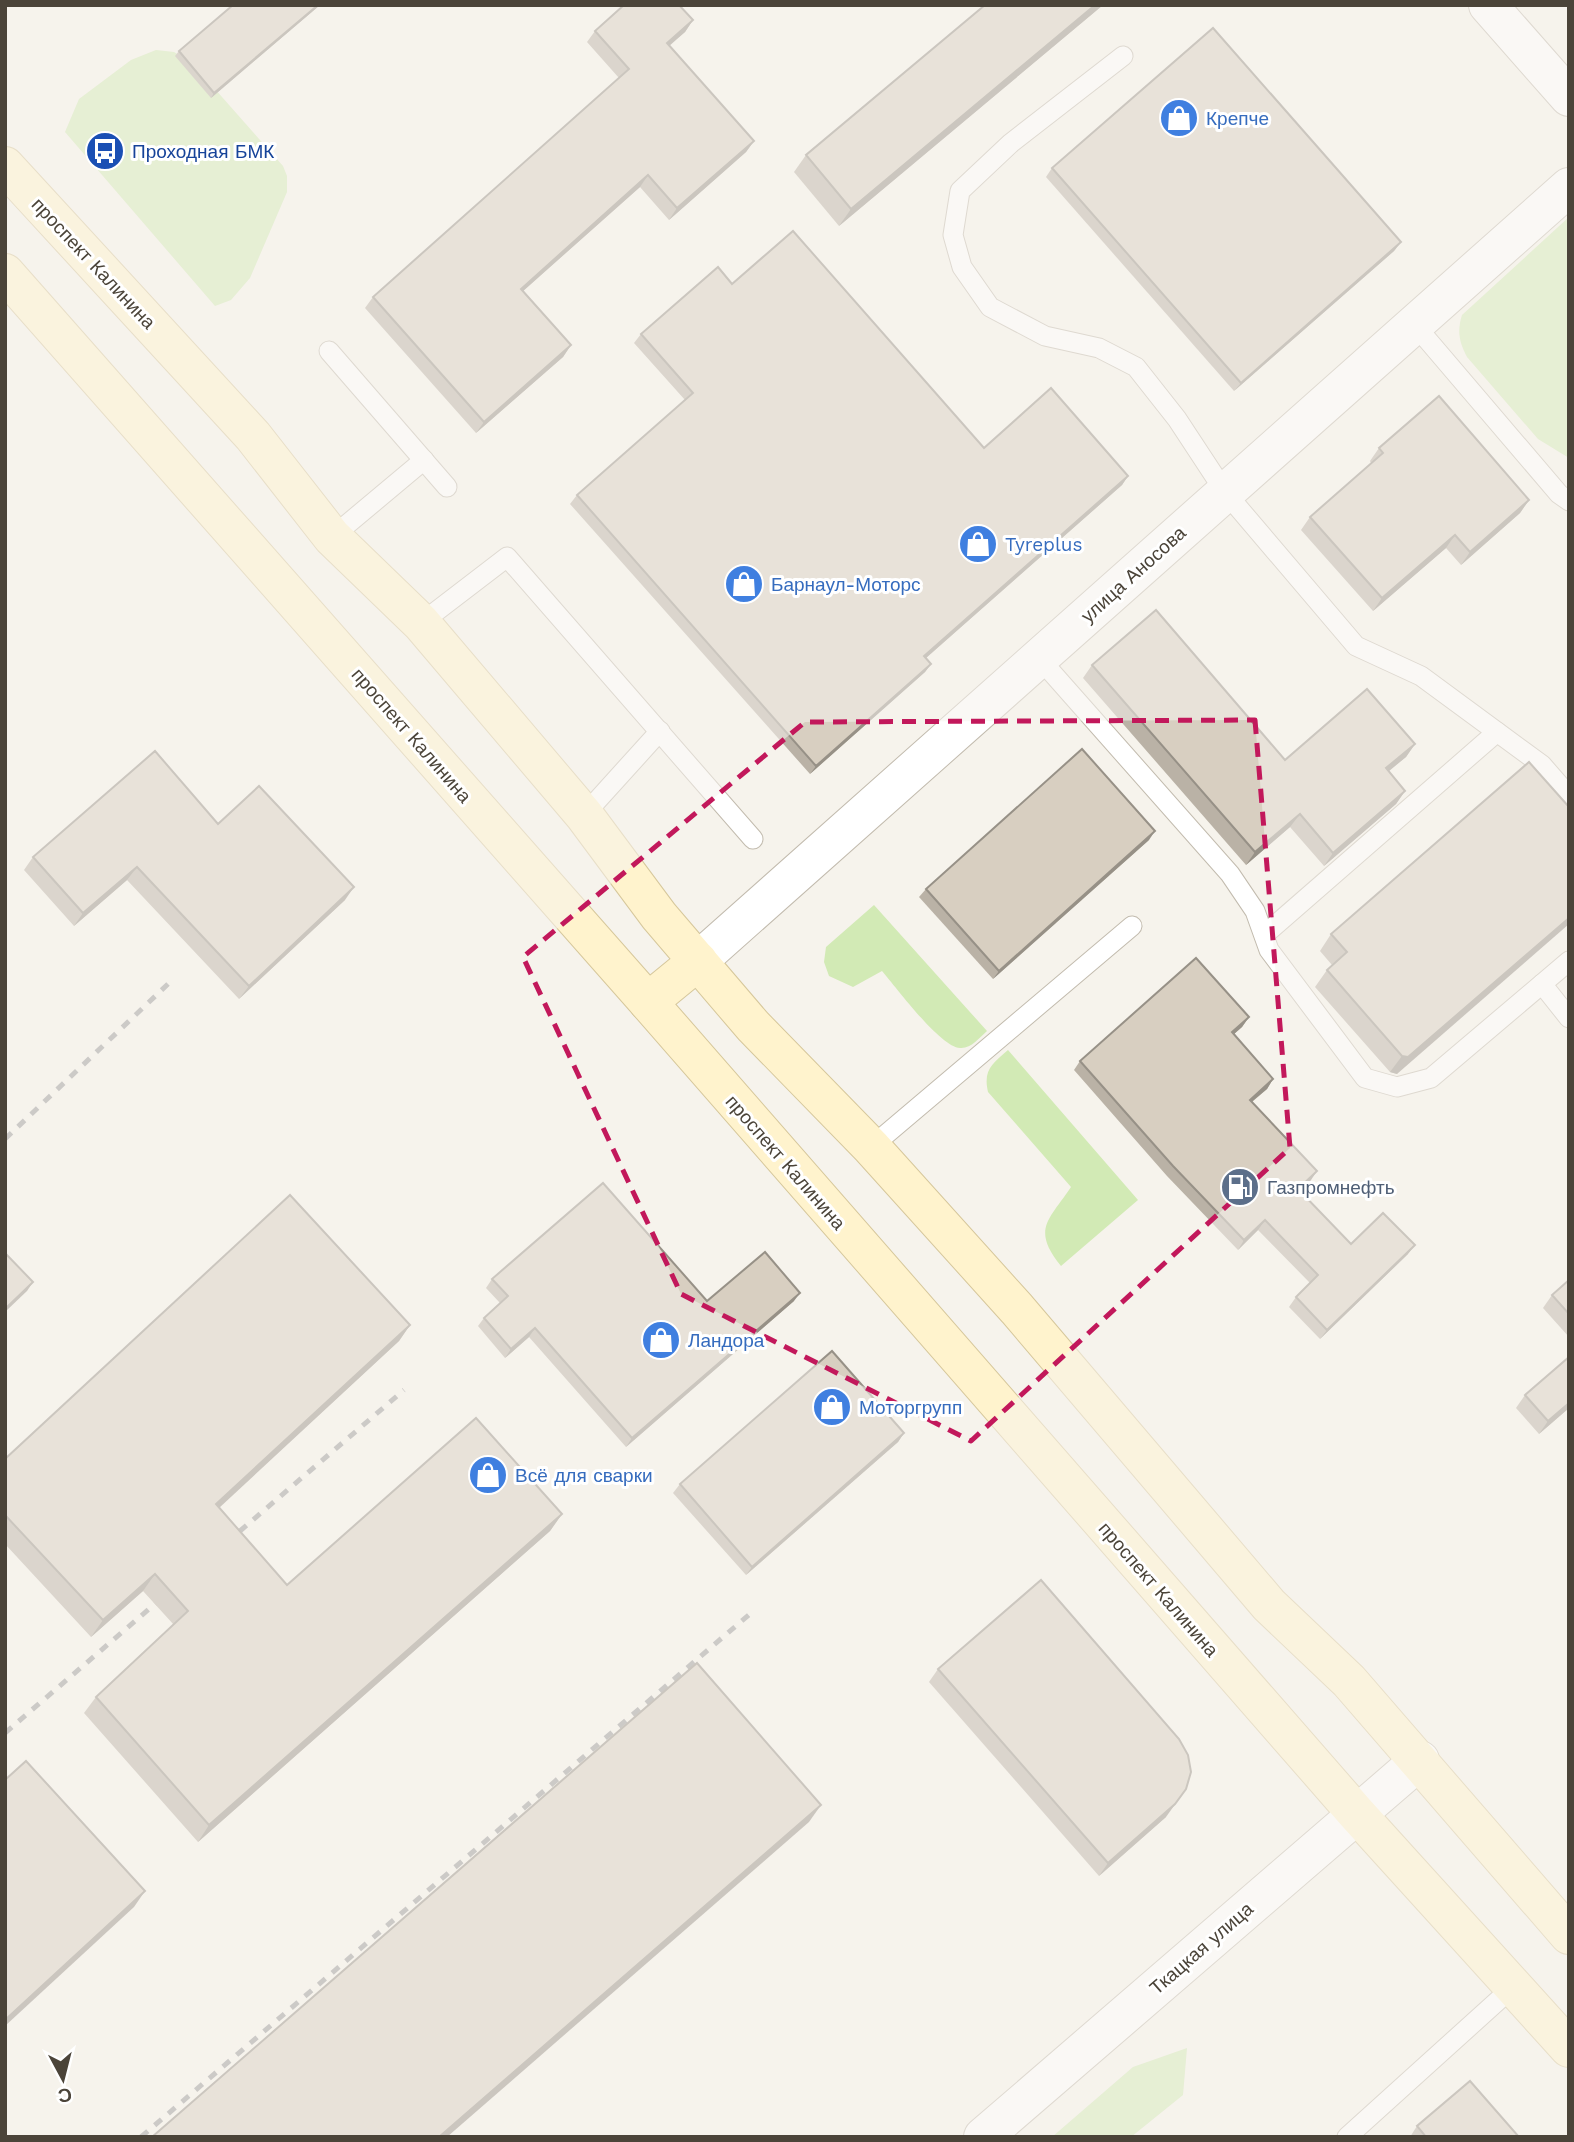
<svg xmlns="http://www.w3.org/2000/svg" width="1574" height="2142" font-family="'Work Sans',sans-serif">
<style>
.green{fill:#d2eab5}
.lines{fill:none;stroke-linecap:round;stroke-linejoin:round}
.lane-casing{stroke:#c2bbae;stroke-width:21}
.street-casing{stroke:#c2bbae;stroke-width:40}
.secondary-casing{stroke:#d6c79b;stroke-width:40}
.lane{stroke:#fff;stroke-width:19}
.street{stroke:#fff;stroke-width:38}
.secondary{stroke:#fff3cd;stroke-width:38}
.rail{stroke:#9a9a9a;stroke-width:5;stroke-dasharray:9 9;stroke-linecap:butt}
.wall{fill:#bab2a6}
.shaded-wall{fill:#979187}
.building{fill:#d8cfc1;stroke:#979187;stroke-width:2}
.marked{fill:none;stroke:#c2185b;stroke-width:5;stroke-dasharray:14 9;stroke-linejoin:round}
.labels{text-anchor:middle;stroke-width:6;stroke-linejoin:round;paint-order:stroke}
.shop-label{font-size:19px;fill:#366cbe;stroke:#fff;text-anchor:start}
.transit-label{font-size:19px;fill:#164399;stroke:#fff;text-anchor:start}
.street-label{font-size:19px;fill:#4b4439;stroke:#fff}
.service-label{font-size:19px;fill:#4e5e75;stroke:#fff;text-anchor:start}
</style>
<rect width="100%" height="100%" fill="#f6f3ec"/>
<g class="green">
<polygon points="156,50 174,52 192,63 283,166 287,176 287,192 250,278 231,300 215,306 65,132 79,99 131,60"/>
<path d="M1569,217V458L1538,439L1467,357C1459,342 1457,331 1462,315Z"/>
<path d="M874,905L987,1031C979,1038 971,1049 960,1048C940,1047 896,987 882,971L853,987L829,976L824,962L826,947Z"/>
<path d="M1008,1050L1138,1200L1061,1266C1031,1229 1049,1220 1071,1187L988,1092C983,1070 992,1064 1008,1050Z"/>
<polygon points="1187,2048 1183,2095 1131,2137 1052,2137 1133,2067"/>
</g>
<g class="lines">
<defs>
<g id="lane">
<polyline points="1123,56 1011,143 960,191 953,235 962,267 990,307 1045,336 1099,348 1136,367 1177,419 1225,492 1356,646 1421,676 1542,765 1569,796"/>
<polyline points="1414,324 1559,494 1569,501"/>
<polyline points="329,351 447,487"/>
<polyline points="332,537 424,460"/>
<polyline points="421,623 507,557 753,839"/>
<polyline points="1039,658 1230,874 1255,911 1269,950 1365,1078 1397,1087 1431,1078 1569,961"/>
<polyline points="584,815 660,731"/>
<polyline points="1264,935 1497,732"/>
<polyline points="1542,984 1569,1018"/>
<polyline points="871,1147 1132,926"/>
<polyline points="1347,2137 1513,1987"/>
</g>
<g id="street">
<polyline points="1488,5 1569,97"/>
<polyline points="698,961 1569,187"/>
<polyline points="983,2137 1420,1760"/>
</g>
<g id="secondary">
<polyline points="5,166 253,436 332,537 421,623 584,815 659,916 753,1026 871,1147 1017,1309 1269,1605 1349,1681 1569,1935"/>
<polyline points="5,273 648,1002 1356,1813 1569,2048"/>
<polyline points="648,1002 698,961"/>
</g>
</defs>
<use href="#lane" class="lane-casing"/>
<use href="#street" class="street-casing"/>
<use href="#secondary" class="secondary-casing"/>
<use href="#lane" class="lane"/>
<use href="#street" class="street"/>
<use href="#secondary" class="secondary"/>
<g class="rail">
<polyline points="5,1139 168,984"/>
<polyline points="226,1543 404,1390"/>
<polyline points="5,1733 170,1591"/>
<polyline points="141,2137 751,1613"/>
</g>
</g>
<g class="wall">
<polygon points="233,5 320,5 211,98 175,56 179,51"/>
<polygon points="1103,5 839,226 794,172 806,155"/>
<polygon points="693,20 685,32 669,45 754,141 746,152 669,220 640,187 523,291 571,345 563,357 476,433 365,308 373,297 619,78 587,42 595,31"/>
<polygon points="1052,168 1401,242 1394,251 1234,391 1046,177"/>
<polygon points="732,284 984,448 1128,476 1122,485 926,658 931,664 925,672 810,774 570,504 577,495 685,400 634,343 641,334"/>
<polygon points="1379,448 1529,500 1520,513 1461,565 1446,548 1373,611 1301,530 1310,517 1371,463 1370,461"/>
<polygon points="1092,665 1285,760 1415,744 1406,757 1388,771 1405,791 1396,804 1324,866 1290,827 1246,865 1083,678"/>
<polygon points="1529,762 1397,1074 1390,1072 1315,987 1327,970 1332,965 1320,951 1331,934"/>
<polygon points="218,824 345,900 239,999 127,880 74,926 24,870 33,857"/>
<polygon points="1149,840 993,979 919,897 926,889"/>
<polygon points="1249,1017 1242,1027 1234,1034 1273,1079 1267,1089 1252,1102 1311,1180 1299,1191 1351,1244 1408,1254 1320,1339 1289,1307 1296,1297 1310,1283 1258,1230 1238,1250 1167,1176 1074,1070 1080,1061"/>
<polygon points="492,1279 707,1301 794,1301 626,1447 529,1337 505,1358 478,1326 484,1318 500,1303 486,1288"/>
<polygon points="1569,1280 1569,1337 1543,1308 1552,1295"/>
<polygon points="410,1325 399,1341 219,1507 287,1585 562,1514 550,1531 198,1842 84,1713 96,1697 174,1625 143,1591 91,1637 5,1544 5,1459"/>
<polygon points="1525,1395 1569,1408 1539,1434 1516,1408"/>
<polygon points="904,1433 898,1442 746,1575 673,1493 680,1484"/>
<polygon points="938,1669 1166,1817 1099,1876 929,1682"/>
<polygon points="1417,2126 1519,2137 1410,2137"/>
</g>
<g class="shaded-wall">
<polygon points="318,5 320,5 211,98 214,93"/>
<polygon points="1095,5 1103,5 839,226 851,209"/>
<polygon points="693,20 685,32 659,55 667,43"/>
<polygon points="754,141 746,152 669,220 677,208"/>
<polygon points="648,175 640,187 513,300 521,289"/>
<polygon points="1401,242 1394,251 1234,391 1241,383"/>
<polygon points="571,345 563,357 476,433 484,422"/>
<polygon points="1128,476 1122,485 918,665 924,656"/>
<polygon points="1529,500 1520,513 1461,565 1470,552"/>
<polygon points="1455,535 1446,548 1373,611 1382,598"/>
<polygon points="931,664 925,672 810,774 816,766"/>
<polygon points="1415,744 1406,757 1377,781 1386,768"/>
<polygon points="1405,791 1396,804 1324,866 1333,853"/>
<polygon points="1300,814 1290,827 1246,865 1255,852"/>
<polygon points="1155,831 1149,840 993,979 999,971"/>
<polygon points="137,867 127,880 74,926 83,913"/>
<polygon points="354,887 345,900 239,999 249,986"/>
<polygon points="1569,918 1569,924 1397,1074 1390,1072 1402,1056"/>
<polygon points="1249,1017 1242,1027 1225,1042 1232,1032"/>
<polygon points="1273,1079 1267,1089 1243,1109 1250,1100"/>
<polygon points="1317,1171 1311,1180 1291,1199 1298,1189"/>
<polygon points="1265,1220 1258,1230 1238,1250 1244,1240"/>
<polygon points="1415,1245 1408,1254 1320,1339 1327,1330"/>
<polygon points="33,1282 27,1291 5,1312 5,1309"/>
<polygon points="800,1293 794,1301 626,1447 632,1438"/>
<polygon points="410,1325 399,1341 205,1521 216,1504"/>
<polygon points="535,1328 529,1337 505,1358 511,1349"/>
<polygon points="1569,1403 1569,1408 1539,1434 1548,1421"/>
<polygon points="904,1433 898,1442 746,1575 752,1567"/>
<polygon points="562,1514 550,1531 198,1842 209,1825"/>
<polygon points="155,1574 143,1591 91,1637 103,1620"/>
<polygon points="1186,1789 1166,1817 1099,1876 1108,1863"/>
<polygon points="821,1805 809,1822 447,2137 439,2137"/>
<polygon points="145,1891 134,1907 5,2026 5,2020"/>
</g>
<g class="building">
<polygon points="233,5 318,5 214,93 179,51"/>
<polygon points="624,5 679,5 693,20 667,43 754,141 677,208 648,175 521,289 571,345 484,422 373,297 629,69 595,31"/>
<polygon points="985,5 1095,5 851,209 806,155"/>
<polygon points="1213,28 1401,242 1241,383 1052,168"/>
<polygon points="793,231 984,448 1051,388 1128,476 924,656 931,664 816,766 577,495 693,393 641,334 718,267 732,284"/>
<polygon points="1439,396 1529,500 1470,552 1455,535 1382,598 1310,517 1383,453 1379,448"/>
<polygon points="1156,610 1285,760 1367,689 1415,744 1386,768 1405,791 1333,853 1300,814 1255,852 1092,665"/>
<polygon points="1082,749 1155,831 999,971 926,889"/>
<polygon points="155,751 218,824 259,786 354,887 249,986 137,867 83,913 33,857"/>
<polygon points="1529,762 1569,807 1569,918 1408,1057 1402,1056 1327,970 1347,952 1331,934"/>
<polygon points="1196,958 1249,1017 1232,1032 1273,1079 1250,1100 1317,1171 1298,1189 1351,1244 1383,1213 1415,1245 1327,1330 1296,1297 1318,1275 1265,1220 1244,1240 1173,1166 1080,1061"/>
<polygon points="603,1183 707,1301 765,1252 800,1293 632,1438 535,1328 511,1349 484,1318 508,1296 492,1279"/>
<polygon points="290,1195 410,1325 216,1504 287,1585 476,1418 562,1514 209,1825 96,1697 188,1611 155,1574 103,1620 5,1515 5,1459"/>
<polygon points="5,1253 33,1282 5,1309"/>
<polygon points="1569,1280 1569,1314 1552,1295"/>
<polygon points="832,1351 904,1433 752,1567 680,1484"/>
<polygon points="1569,1357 1569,1403 1548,1421 1525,1395"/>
<polygon points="1041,1580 1179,1739 1188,1755 1191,1772 1186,1789 1175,1804 1108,1863 938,1669"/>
<polygon points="697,1663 821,1805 439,2137 152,2137"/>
<polygon points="26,1761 145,1891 5,2020 5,1780"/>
<polygon points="1470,2081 1519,2137 1426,2137 1417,2126"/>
</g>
<path d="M0 0H1574V2142H0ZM1255,720L1290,1148L971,1441L681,1294L523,957L805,722Z" fill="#f6f3ec" fill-opacity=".55" fill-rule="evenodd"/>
<path class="marked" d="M1255,720L1290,1148L971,1441L681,1294L523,957L805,722Z"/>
<defs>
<symbol id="shop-disc" viewBox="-11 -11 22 22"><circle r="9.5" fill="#3f7fe0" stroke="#fff"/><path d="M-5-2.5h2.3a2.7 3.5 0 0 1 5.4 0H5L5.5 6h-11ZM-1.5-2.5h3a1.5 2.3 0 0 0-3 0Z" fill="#fff"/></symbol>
<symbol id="bus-disc" viewBox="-11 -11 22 22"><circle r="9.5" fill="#1a4fb4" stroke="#fff"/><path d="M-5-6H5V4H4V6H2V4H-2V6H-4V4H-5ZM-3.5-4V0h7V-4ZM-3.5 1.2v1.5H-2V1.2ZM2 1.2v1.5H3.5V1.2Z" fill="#fff"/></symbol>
<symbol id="fuel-disc" viewBox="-11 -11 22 22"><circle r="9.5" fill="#5c6f8a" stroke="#fff"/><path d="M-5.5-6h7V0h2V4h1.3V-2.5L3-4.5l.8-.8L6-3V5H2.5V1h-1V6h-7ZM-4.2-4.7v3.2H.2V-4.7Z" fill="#fff"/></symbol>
</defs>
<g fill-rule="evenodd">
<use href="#shop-disc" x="1157" y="96" width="44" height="44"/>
<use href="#bus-disc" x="83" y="129" width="44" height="44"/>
<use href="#shop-disc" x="956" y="522" width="44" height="44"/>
<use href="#shop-disc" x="722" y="562" width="44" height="44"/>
<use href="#fuel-disc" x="1218" y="1165" width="44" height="44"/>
<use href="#shop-disc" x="639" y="1318" width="44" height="44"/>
<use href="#shop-disc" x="810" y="1385" width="44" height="44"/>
<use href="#shop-disc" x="466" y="1453" width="44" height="44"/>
</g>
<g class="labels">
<g class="shop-label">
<text x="1206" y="125">Крепче</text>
<text x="1005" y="551">Tyreplus</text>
<text x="771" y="591">Барнаул-Моторс</text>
<text x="688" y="1347">Ландора</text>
<text x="859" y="1414">Моторгрупп</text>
<text x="515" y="1482">Всё для сварки</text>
</g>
<g class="transit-label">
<text x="132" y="158">Проходная БМК</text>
</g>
<g class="street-label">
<text transform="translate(94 263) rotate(47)" y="7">проспект Калинина</text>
<text transform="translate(1133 574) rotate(-42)" y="7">улица Аносова</text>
<text transform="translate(412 735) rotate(49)" y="7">проспект Калинина</text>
<text transform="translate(786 1162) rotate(49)" y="7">проспект Калинина</text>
<text transform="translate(1159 1589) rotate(49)" y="7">проспект Калинина</text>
<text transform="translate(1201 1948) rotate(-41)" y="7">Ткацкая улица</text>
</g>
<g class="service-label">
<text x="1267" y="1194">Газпромнефть</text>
</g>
</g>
<rect width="1574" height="2142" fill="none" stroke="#4b4439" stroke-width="14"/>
<g transform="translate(63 2079) rotate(173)" stroke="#ffffff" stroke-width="5" paint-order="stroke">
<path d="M0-5L12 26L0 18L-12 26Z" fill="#4b4439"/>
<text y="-10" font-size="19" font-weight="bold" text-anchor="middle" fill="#4b4439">С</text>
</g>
</svg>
